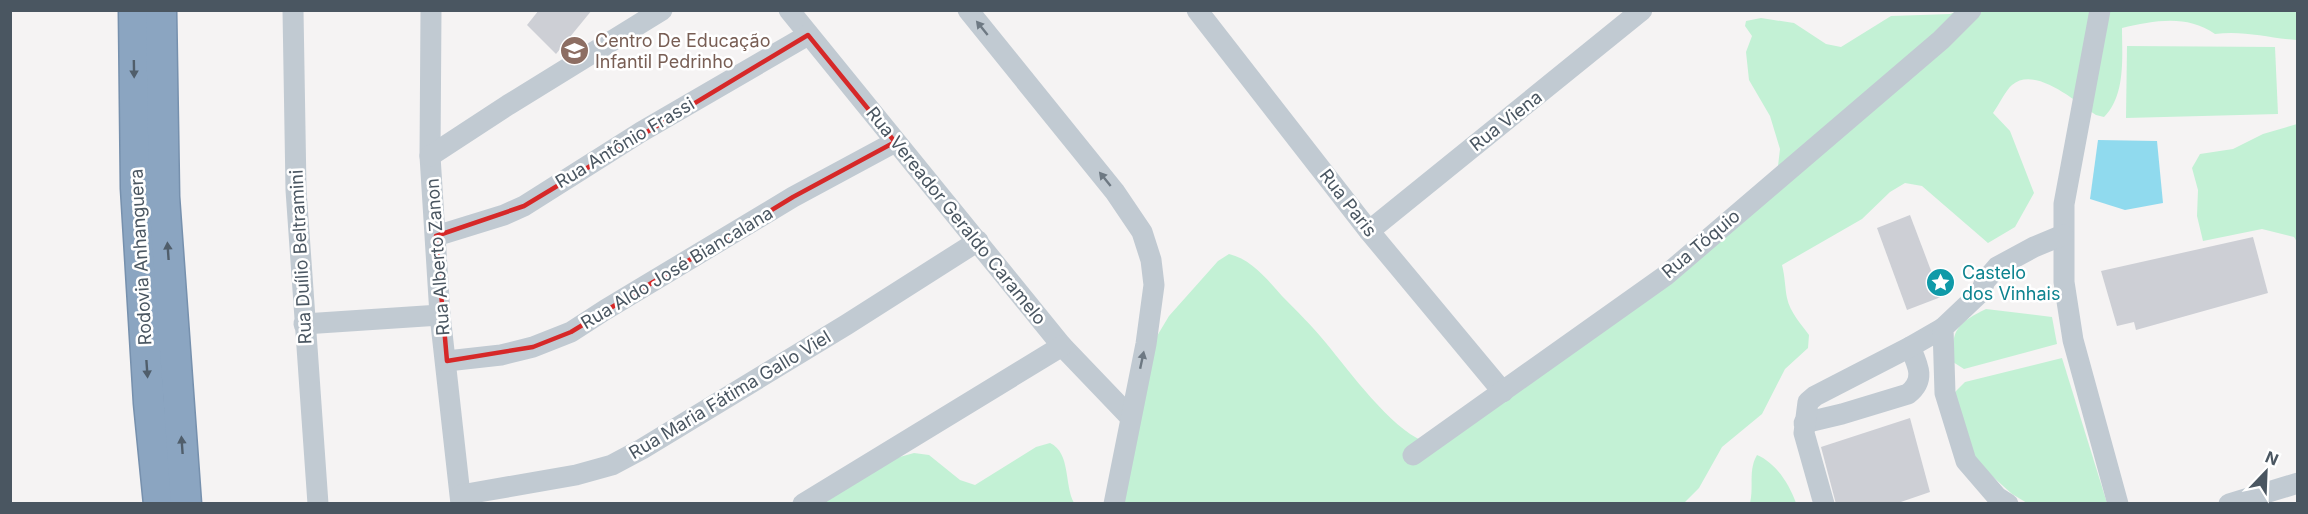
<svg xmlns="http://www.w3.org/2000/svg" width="2308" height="514" font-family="Inter,sans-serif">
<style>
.green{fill:#c3f1d5}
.water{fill:#90daee}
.building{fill:#cdcfd5}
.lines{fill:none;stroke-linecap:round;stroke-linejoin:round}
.highway-casing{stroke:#7690ad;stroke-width:33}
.minor{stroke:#c1cad2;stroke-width:21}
.highway{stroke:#8ba5c1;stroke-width:30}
.oneway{fill:#6e7983}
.oneway2{fill:#505e6b}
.marked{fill:none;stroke:#d62828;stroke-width:4.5;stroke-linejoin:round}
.labels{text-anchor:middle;stroke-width:5;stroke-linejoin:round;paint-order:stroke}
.education-label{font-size:18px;fill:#785e54;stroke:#fff;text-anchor:start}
.street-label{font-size:18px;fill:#4a5661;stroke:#fff}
.culture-label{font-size:18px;fill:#0d838f;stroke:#fff;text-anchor:start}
</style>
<rect width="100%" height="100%" fill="#f5f3f3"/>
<g class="green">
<path d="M1958,11H2297V40C2269,38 2243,30 2215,34C2186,14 2154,21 2122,28C2122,57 2126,95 2104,117L2096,115C2076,102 2035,65 2012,85C2006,90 1998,106 1993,113L2010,131L2034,193L2015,227L1988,243L1922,186L1905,183L1890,192L1862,219L1782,265C1785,276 1785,288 1787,298C1790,312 1801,324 1809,335L1808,348L1785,369L1762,414L1722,447L1699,488L1684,503L1122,504L1154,341L1169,316L1218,261L1229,254C1251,259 1267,279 1282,296C1297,311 1313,327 1326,343C1349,371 1391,428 1423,441L1694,254L1778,166L1780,149L1770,116L1749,80L1746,52L1752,36L1745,26L1746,21L1761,18L1794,23L1826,44L1841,47L1891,16L1950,14Z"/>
<polygon points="2127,46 2275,47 2278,114 2126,118"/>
<polygon points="2297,124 2297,242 2294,237 2262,229 2203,241 2197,216 2198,190 2192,168 2200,154 2233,149 2263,134"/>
<path d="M1986,309L2052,317L2057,344L1964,369L1953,362C1951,330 1957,323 1986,309Z"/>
<polygon points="2062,358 2107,503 2027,503 2012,494 1971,457 1955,392 1965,382"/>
<path d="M1050,443C1071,453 1064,484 1074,503L809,504L889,460L914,453L929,455L960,480L975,485L1036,447Z"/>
<path d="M1757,455C1776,463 1789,484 1796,503H1750C1754,487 1748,470 1757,455Z"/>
</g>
<polygon class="water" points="2098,140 2157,141 2163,203 2125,210 2090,199"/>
<g class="building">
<polygon points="539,10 592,10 556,54 527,25"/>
<polygon points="1910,215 1941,297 1907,310 1877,228"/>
<polygon points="2253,237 2268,293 2136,330 2134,322 2117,326 2101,271"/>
<polygon points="1910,418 1930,492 1895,504 1836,504 1821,447"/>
</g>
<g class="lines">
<defs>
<g id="highway">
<polyline points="134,10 136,188 149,403 159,504"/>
<polyline points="161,10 164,197 186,504"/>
</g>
</defs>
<use href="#highway" class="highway-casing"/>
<g class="minor">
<polyline points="293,10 296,190 318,504"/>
<polyline points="431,10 430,156 440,315 461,504"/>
<polyline points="789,10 1062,346 1130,417"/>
<polyline points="968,10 1115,192 1142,232 1151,260 1154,285 1146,344 1114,504"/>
<polyline points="1197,10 1369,231 1503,392"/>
<polyline points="2100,10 2064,204 2064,282 2073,340 2118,504"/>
<polyline points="430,156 508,105 662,10"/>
<polyline points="1369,231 1642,10"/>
<polyline points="436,236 504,215 524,206 641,132 808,35"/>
<polyline points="304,324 440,315"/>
<polyline points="447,361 501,355 533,347 571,332 605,310 793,197 895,142"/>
<path d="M1804,423L1842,414L1908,394C1926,380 1918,365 1910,347"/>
<polyline points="1413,455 1665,276 1941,40 1971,10"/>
<polyline points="461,495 576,475 612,465 642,449 846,325 978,241"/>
<polyline points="803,504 1062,346"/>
<polyline points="1824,504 1804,433 1808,402 1815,396 1910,347 1943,328"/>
<polyline points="2008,504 1997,497 1966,461 1945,393 1943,328 1981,292 1985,281 1997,267 2034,247 2063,235"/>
<polyline points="2229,504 2298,483"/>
</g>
<use href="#highway" class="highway"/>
</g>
<defs><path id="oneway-solid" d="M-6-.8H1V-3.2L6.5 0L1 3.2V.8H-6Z" transform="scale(1.5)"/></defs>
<g class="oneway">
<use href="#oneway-solid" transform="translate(982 28) rotate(-129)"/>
<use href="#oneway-solid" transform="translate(1105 179) rotate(-129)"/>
<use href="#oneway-solid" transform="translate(1142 360) rotate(-78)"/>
</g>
<g class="oneway2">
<use href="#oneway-solid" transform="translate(134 69) rotate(89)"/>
<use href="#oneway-solid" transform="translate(168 251) rotate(-94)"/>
<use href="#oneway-solid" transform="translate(147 369) rotate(86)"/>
<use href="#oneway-solid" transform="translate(182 445) rotate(-94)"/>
</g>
<path class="marked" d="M808,35L895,142L793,197L571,332L533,347L447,361L436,236L524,206Z"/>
<defs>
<symbol id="school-disc" viewBox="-11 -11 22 22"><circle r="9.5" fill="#8d6e63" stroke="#fff"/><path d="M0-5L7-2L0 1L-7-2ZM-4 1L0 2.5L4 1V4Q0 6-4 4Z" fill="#fff"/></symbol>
<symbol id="sight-disc" viewBox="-11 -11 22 22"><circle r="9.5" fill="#0f9aa8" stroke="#fff"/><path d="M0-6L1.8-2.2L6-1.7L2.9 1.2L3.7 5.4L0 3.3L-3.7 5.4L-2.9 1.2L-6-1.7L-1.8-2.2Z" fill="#fff"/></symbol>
</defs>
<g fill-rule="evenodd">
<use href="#school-disc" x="558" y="34" width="33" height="33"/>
<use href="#sight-disc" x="1924" y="266" width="33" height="33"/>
</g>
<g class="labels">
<g class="education-label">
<text x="595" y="47">Centro De Educação<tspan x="595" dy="21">Infantil Pedrinho</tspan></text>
</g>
<g class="street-label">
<text transform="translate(1506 121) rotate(-38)" y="6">Rua Viena</text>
<text transform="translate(625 143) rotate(-31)" y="6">Rua Antônio Frassi</text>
<text transform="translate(1348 203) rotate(52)" y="6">Rua Paris</text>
<text transform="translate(956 216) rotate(51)" y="6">Rua Vereador Geraldo Caramelo</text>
<text transform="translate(1701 244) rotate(-40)" y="6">Rua Tóquio</text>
<text transform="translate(141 257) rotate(-93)" y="6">Rodovia Anhanguera</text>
<text transform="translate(301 257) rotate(-93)" y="6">Rua Duílio Beltramini</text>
<text transform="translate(438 257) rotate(-94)" y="6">Rua Alberto Zanon</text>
<text transform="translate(677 268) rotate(-31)" y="6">Rua Aldo José Biancalana</text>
<text transform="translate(730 395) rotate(-31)" y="6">Rua Maria Fátima Gallo Viel</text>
</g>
<g class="culture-label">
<text x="1962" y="279">Castelo<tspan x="1962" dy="21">dos Vinhais</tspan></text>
</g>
</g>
<rect width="2308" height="514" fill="none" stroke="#4a5661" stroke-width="24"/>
<g transform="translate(2266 472) rotate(23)" stroke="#ffffff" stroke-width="4.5" paint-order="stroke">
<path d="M0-4.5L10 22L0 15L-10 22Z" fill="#4a5661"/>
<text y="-9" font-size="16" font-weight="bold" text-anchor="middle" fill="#4a5661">N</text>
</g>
</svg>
